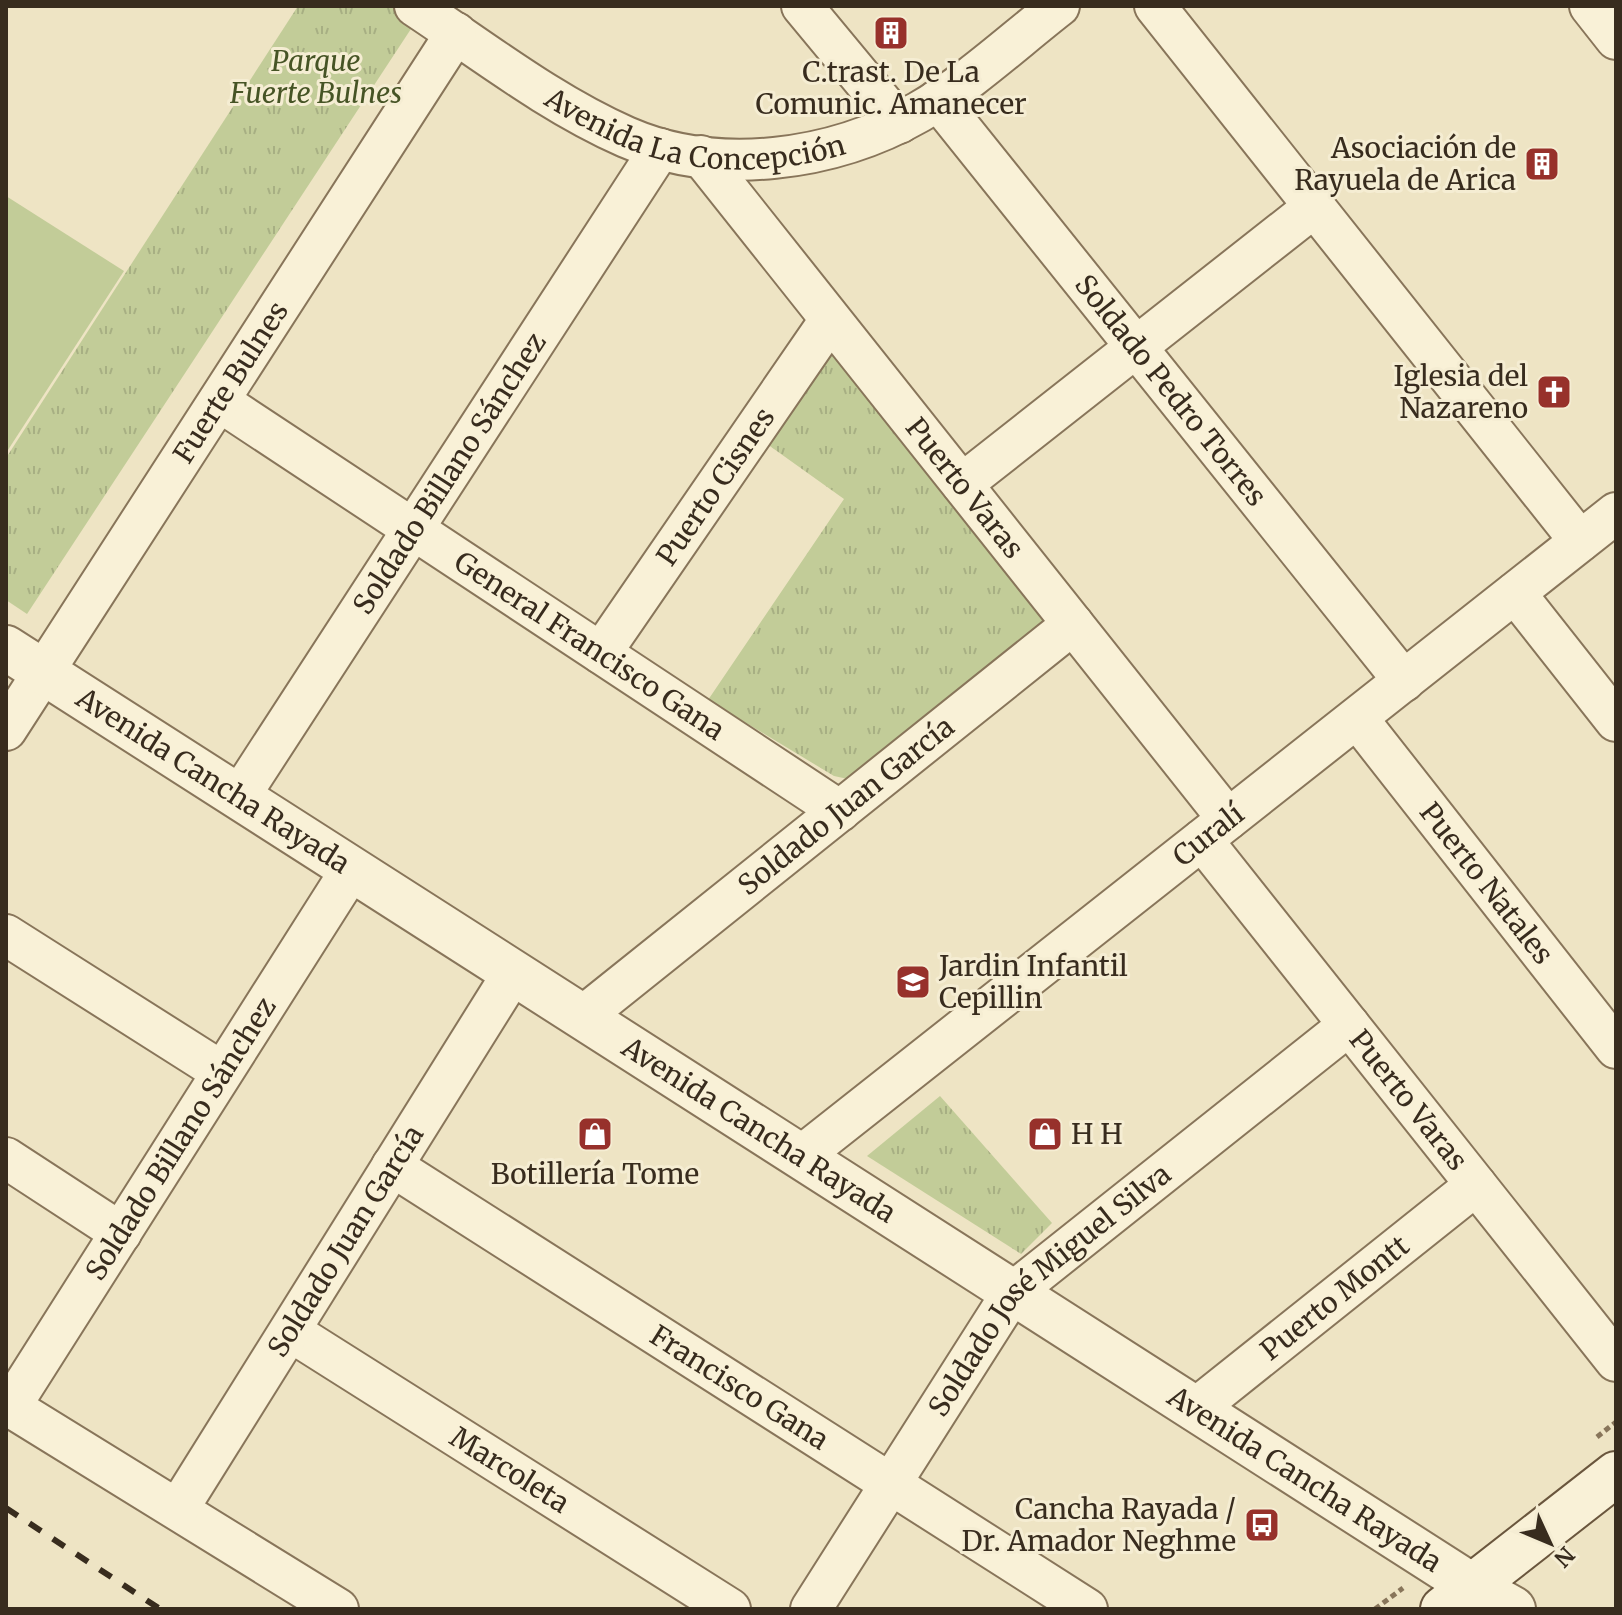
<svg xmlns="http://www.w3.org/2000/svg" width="1622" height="1615" font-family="Merriweather,serif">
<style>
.green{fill:#c2cc98}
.park{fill:url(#park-tufts)}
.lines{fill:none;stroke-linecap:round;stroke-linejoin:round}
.minor-casing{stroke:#88755a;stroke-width:44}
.tertiary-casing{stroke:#88755a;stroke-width:48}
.secondary-casing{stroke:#6a563d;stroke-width:48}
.path{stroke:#88755a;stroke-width:5;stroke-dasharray:6 4;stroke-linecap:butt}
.minor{stroke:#f9f1d7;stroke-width:40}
.tertiary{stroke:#f9f1d7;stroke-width:44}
.secondary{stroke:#f9f1d7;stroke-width:44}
.rail{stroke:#382c1e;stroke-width:6;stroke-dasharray:14 14;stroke-linecap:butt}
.labels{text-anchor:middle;stroke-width:6;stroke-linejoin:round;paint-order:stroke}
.park-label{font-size:28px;font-style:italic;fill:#465425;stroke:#f5edd3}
.poi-label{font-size:28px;fill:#382c1e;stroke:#f5edd3;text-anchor:end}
.street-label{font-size:28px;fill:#382c1e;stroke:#f5edd3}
</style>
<defs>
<pattern id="park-tufts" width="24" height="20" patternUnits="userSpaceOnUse" patternTransform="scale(2)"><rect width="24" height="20" fill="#c2cc98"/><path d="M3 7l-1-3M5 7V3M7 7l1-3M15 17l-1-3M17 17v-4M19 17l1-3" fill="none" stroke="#a7af83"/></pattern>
</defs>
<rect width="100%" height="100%" fill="#eee4c4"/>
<polygon class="green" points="6,196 124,271 6,453"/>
<g class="park">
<polygon points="298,6 426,6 27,614 6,600 6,458"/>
<polygon points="827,351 853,369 1052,625 857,781 834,776 708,700 844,499 767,444"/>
<polygon points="940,1096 1052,1223 1021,1254 867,1156"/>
</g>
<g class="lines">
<defs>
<g id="minor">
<path id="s1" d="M415,6C483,51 551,104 626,137C718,177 833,161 919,112C968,84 1014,41 1059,6"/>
<polyline points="802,6 899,123"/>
<polyline points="1155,6 1580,541"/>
<polyline points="1590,6 1616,39"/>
<path id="s2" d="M938,100L1404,681"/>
<path id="s3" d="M701,156L1228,819"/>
<path id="s4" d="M219,401L840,811"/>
<polyline points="962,484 1314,207"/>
<polyline points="1515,593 1616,721"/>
<path id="s5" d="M601,653L830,320"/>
<path id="s6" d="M1357,718L1616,1048"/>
<path id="s7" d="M6,730L456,33"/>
<path id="s8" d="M239,797L660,149"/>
<path id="s9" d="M1202,840L1616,1361"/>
<polyline points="6,935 222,1072"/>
<path id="s10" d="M582,1017L1073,624"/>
<path id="s11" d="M800,1157L1616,513"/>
<polyline points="6,1158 121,1233"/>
<path id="s12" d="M392,1166L1087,1609"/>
<path id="s13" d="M290,1331L730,1609"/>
<polyline points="6,1404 338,1609"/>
<path id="s14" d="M10,1407L351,870"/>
<path id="s15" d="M1194,1410L1476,1185"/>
<path id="s16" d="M178,1509L513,973"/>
<path id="s17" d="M811,1609L1012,1293L1349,1025"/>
</g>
<g id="tertiary">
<path id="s18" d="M6,648L1472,1586L1513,1609"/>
</g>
<polyline id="secondary" points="1443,1609 1616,1474"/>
</defs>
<use href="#minor" class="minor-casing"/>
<use href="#tertiary" class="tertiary-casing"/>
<use href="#secondary" class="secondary-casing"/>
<g class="path">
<polyline points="1597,1437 1616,1422"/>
<polyline points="1375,1609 1403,1588"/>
</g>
<use href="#minor" class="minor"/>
<use href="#tertiary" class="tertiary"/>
<use href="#secondary" class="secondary"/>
<polyline class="rail" points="6,1508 160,1609"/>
</g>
<defs>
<symbol id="building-square" viewBox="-11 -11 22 22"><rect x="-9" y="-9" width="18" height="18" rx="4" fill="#97312b" stroke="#f5edd3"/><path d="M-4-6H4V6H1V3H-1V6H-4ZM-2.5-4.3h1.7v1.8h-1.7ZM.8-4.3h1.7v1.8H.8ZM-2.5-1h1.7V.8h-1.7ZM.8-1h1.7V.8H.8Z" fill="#fff"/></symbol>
<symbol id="church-square" viewBox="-11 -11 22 22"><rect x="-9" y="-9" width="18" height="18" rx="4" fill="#97312b" stroke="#f5edd3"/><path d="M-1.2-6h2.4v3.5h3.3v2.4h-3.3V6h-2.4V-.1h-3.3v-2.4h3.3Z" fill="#fff"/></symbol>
<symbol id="school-square" viewBox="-11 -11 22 22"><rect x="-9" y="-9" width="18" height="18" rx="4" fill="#97312b" stroke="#f5edd3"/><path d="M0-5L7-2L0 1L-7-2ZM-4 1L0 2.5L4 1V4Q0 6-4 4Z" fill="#fff"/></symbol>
<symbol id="shop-square" viewBox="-11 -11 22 22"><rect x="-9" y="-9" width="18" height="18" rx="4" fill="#97312b" stroke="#f5edd3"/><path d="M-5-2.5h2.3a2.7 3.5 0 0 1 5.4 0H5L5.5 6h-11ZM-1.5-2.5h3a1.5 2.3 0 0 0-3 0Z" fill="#fff"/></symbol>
<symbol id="bus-square" viewBox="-11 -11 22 22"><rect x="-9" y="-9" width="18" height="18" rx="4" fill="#97312b" stroke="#f5edd3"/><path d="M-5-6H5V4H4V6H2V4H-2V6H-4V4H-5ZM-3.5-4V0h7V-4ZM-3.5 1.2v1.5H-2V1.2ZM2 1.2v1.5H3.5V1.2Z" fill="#fff"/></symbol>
</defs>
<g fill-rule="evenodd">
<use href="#building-square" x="871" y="13" width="40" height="40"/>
<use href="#building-square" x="1522" y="144" width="40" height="40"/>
<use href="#church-square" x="1534" y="372" width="40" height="40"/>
<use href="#school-square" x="893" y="962" width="40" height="40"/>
<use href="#shop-square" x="575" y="1114" width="40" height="40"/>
<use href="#shop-square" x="1025" y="1114" width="40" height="40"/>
<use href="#bus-square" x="1242" y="1505" width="40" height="40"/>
</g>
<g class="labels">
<g class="park-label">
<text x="316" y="71">Parque<tspan x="316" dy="32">Fuerte Bulnes</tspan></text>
</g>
<g class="poi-label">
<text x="891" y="82" text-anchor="middle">C.trast. De La<tspan x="891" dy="32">Comunic. Amanecer</tspan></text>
<text x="1516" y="158">Asociación de<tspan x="1516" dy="32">Rayuela de Arica</tspan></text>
<text x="1528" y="386">Iglesia del<tspan x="1528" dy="32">Nazareno</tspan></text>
<text x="939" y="976" text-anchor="start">Jardin Infantil<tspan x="939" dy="32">Cepillin</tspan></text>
<text x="1071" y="1144" text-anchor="start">H H</text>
<text x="595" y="1184" text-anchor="middle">Botillería Tome</text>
<text x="1236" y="1519">Cancha Rayada /<tspan x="1236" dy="32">Dr. Amador Neghme</tspan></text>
</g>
<g class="street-label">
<text dy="10" stroke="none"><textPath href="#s1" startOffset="316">Avenida La Concepción</textPath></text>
<text dy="10" stroke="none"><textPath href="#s7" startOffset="414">Fuerte Bulnes</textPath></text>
<text dy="10" stroke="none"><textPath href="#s2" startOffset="372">Soldado Pedro Torres</textPath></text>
<text dy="10" stroke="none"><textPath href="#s8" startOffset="386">Soldado Billano Sánchez</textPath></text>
<text dy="10" stroke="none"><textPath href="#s5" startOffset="202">Puerto Cisnes</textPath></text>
<text dy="10" stroke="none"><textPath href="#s3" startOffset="424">Puerto Varas</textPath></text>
<text dy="10" stroke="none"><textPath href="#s4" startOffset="444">General Francisco Gana</textPath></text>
<text dy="10" stroke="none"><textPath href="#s18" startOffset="246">Avenida Cancha Rayada</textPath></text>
<text dy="10" stroke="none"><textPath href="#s10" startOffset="338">Soldado Juan García</textPath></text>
<text dy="10" stroke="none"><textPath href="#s11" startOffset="520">Curalí</textPath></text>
<text dy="10" stroke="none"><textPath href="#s6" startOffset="210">Puerto Natales</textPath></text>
<text dy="10" stroke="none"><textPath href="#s9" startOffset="332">Puerto Varas</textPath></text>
<text dy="10" stroke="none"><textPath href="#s18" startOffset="894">Avenida Cancha Rayada</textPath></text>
<text dy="10" stroke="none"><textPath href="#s14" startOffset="318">Soldado Billano Sánchez</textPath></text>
<text dy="10" stroke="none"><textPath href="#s16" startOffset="316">Soldado Juan García</textPath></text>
<text dy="10" stroke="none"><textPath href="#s17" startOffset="402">Soldado José Miguel Silva</textPath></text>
<text dy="10" stroke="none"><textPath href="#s15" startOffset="180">Puerto Montt</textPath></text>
<text dy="10" stroke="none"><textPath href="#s12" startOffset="412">Francisco Gana</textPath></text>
<text dy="10" stroke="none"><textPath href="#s13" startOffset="260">Marcoleta</textPath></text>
<text dy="10" stroke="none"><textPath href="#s18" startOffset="1542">Avenida Cancha Rayada</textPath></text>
</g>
</g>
<rect width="1622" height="1615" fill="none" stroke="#382c1e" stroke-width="16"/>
<g transform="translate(1550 1543) rotate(134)" stroke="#f5edd3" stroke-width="6" paint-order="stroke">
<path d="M0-6L14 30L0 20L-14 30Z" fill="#382c1e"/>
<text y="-12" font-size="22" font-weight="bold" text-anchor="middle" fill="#382c1e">N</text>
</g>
</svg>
